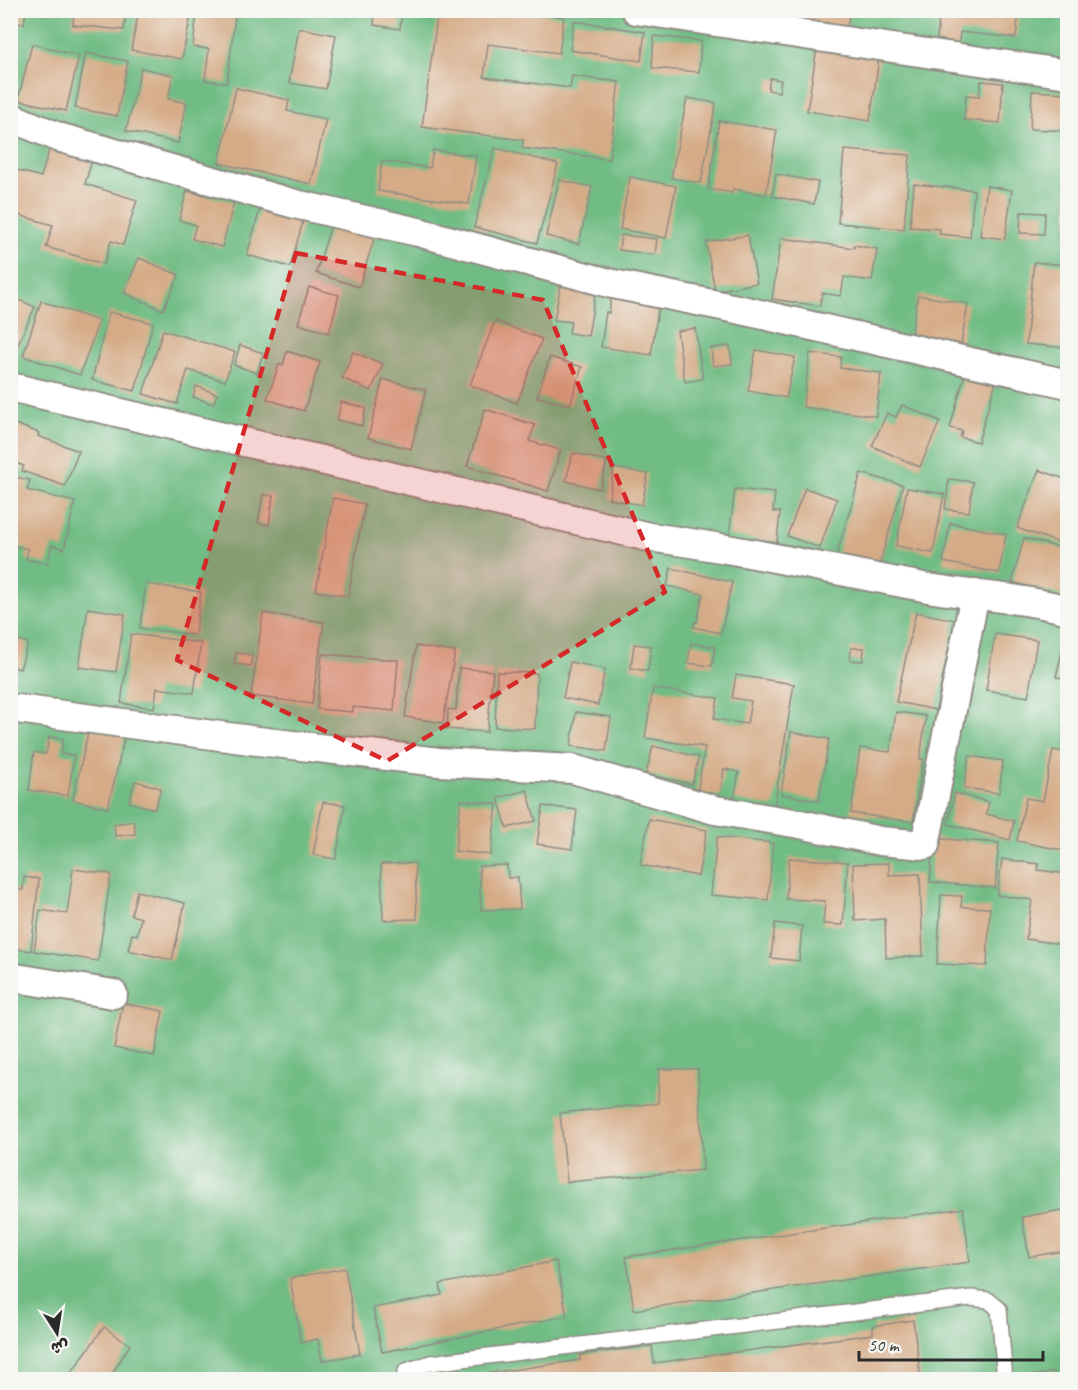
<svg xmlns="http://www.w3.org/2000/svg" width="1078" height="1390" font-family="Caveat,'Playpen Sans Arabic',sans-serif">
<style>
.forest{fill:#6fbc84;stroke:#4d7458;stroke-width:1.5}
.building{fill:#d5ab87}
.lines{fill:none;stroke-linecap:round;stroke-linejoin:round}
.lane-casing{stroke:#8e8b82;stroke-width:18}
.street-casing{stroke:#8e8b82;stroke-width:32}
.lane{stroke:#fff;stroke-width:15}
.street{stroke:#fff;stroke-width:28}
.marked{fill:#d62828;fill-opacity:0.2;stroke:#d62828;stroke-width:4.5;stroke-dasharray:12 8;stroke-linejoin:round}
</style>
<rect width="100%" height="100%" fill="#f6f6f2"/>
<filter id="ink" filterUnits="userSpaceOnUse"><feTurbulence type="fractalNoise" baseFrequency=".0167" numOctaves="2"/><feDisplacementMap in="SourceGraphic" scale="12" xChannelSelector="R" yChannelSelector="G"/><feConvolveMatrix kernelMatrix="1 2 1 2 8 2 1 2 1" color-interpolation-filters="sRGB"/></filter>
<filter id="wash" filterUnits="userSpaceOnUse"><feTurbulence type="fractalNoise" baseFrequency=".008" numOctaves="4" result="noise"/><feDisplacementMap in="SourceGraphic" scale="24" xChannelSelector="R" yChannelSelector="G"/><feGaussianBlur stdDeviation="1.35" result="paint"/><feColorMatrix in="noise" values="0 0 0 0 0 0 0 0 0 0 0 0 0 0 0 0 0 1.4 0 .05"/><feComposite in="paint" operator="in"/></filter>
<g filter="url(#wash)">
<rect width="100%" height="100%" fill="#f2ebda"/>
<rect class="forest" x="11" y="11" width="1056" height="1368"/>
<g id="blocks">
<g class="building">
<polygon points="10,10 26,10 24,24 10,22"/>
<polygon points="74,10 126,10 124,30 73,25"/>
<polygon points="139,10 192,10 182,59 131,50"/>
<polygon points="375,10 402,10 400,29 374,25"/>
<polygon points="438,10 513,10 564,17 559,53 488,44 484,77 570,88 572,76 619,82 609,159 522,148 523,140 422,127"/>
<polygon points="798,10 850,10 845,40 794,32"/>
<polygon points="940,10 1019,10 1016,38 960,32 958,50 936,48"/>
<polygon points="197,12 235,17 227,83 205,80 209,49 193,47"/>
<polygon points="574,21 645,32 641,61 570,50"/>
<polygon points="299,28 336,35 326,89 289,83"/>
<polygon points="654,36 701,41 699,72 652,68"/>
<polygon points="32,44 79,56 66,111 18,100"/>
<polygon points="817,48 879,58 870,121 807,111"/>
<polygon points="86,53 128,61 117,116 75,108"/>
<polygon points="141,68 173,75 168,99 187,103 178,143 126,131"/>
<polygon points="770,78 781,80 779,92 768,90"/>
<polygon points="981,81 1003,83 1000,123 964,120 966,95 979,96"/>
<polygon points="236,88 289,100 287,111 326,119 311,184 219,163"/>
<polygon points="1032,91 1068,93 1068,131 1030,129"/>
<polygon points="687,98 716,103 701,183 671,178"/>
<polygon points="719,121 777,130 766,195 733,189 732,193 708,189"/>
<polygon points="50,147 92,160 85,184 137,200 123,245 111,241 104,264 46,247 53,225 15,214 18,202 10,199 10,191 17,170 41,177"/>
<polygon points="495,148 558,164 537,243 474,227"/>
<polygon points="433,150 476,156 469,204 378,191 382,161 430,168"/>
<polygon points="844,150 910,155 904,229 838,223"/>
<polygon points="776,174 818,182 814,204 772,196"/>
<polygon points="630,177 676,186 666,238 620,229"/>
<polygon points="559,180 592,187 579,244 546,236"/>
<polygon points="914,184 974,190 970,237 939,234 940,229 910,227"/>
<polygon points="987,186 1012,190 1005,239 980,236"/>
<polygon points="187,191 234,202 222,247 192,239 196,225 179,220"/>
<polygon points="261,206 304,218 290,267 247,255"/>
<polygon points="1021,212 1045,213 1044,234 1020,233"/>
<polygon points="332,222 375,236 359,287 316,273"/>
<polygon points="621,235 657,239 655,255 619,250"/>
<polygon points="748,235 757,283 715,291 706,242"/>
<polygon points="781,238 854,248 854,245 877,249 872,281 844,277 841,296 822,293 820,306 772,299"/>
<polygon points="139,258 179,275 163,310 124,293"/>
<polygon points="1034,262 1065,265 1065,275 1068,275 1068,348 1026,344"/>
<polygon points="561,283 596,289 588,336 569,333 571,322 554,320"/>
<polygon points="309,287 339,295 329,333 298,324"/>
<polygon points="918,295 968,304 961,344 911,335"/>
<polygon points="10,296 35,307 13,355 10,354"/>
<polygon points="611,297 659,304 651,355 601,347 606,312 609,313"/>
<polygon points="41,301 99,321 80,375 23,356"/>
<polygon points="109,312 153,323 135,391 92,380"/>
<polygon points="495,321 542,339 517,403 470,385"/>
<polygon points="695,328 703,379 685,382 677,331"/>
<polygon points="163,330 235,352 225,381 188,370 177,404 143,394"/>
<polygon points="240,345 263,353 257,373 234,365"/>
<polygon points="730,346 732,364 713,366 711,348"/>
<polygon points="756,350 795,357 786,398 748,391"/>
<polygon points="287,351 320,362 304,411 267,399 279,364 283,365"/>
<polygon points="353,352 383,364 371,391 342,378"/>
<polygon points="810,353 841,357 840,368 881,373 876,416 803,407"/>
<polygon points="550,357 582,367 570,405 537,397"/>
<polygon points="966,370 997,378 978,442 960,437 962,431 950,428"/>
<polygon points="383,379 426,390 411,449 368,438"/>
<polygon points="196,386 217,394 213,404 193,397"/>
<polygon points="341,402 366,408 362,426 337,420"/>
<polygon points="902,405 940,421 920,467 872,446 887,413 896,417"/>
<polygon points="485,409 535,425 529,441 561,450 548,491 467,466"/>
<polygon points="10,422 39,433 38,436 79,451 65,486 22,471 24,466 10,461"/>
<polygon points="573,453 607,461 600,489 566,481"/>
<polygon points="614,468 648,474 642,505 609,499"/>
<polygon points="1039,470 1068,480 1068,546 1017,528"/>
<polygon points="861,473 903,485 878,569 836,557"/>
<polygon points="10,476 30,480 27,490 75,502 64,549 52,545 47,564 26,559 28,549 12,545 15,531 10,530"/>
<polygon points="949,479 973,482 969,512 945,509"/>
<polygon points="805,488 837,499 820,548 787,536"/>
<polygon points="907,488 944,494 933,553 896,546"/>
<polygon points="735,489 775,493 773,512 780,512 777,542 729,536"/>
<polygon points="263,494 273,496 269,525 258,523"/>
<polygon points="333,498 365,504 348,596 316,591"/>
<polygon points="950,523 1006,534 999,573 943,562"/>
<polygon points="1024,538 1068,550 1068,597 1012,582"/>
<polygon points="671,568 732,582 721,633 693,627 695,622 697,622 703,594 667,586"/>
<polygon points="146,584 201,592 195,635 140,628"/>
<polygon points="88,608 125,614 116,672 79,667"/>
<polygon points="916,612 955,620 936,710 896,702"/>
<polygon points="263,613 324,622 312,704 251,696"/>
<polygon points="1067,630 1068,630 1068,679 1056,677"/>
<polygon points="131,634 201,643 194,693 157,688 154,708 121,703"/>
<polygon points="995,634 1037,640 1028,697 986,690"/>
<polygon points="16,639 28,643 20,669 10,666 10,657"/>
<polygon points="691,643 715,647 712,666 688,663"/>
<polygon points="634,644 651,646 648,671 631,668"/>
<polygon points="416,646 455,652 443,723 405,717"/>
<polygon points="851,648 864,648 863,661 850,660"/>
<polygon points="236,653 252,655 251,666 234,664"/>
<polygon points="322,654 398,660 394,711 353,707 353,712 317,709"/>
<polygon points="570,662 605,669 598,705 563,698"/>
<polygon points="459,668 493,671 487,732 447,729 448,709 456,710"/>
<polygon points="497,672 537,673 535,729 495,727"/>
<polygon points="736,675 794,684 774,807 734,800 739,772 724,769 720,796 697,793 705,747 645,738 653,688 718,698 714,719 747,724 751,701 732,698"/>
<polygon points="576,712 611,717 606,751 571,746"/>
<polygon points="896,712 926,716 920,759 923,759 913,822 851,813 860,748 890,752"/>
<polygon points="10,718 17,718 14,768 10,767"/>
<polygon points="89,728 125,735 108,808 73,800"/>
<polygon points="791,732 829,739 819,801 781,794"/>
<polygon points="49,737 63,739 61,754 74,755 68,796 29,790 34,752 46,754"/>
<polygon points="653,746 699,757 692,784 646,774"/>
<polygon points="1053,750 1068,753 1068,843 1066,851 1017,841 1026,798 1043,801"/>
<polygon points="969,756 1003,761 999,793 964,788"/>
<polygon points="135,781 161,788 155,809 129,802"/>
<polygon points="527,790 536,821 507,828 498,798"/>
<polygon points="955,793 989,802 986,814 1014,821 1010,840 948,824"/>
<polygon points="461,800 497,804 491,855 455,851"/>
<polygon points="323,802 345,805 336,859 313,855"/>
<polygon points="543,806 577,810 572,849 537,844"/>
<polygon points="649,819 707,830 698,876 640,865"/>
<polygon points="134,821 135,834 115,836 114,824"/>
<polygon points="717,837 773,843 768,900 711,895"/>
<polygon points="933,838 999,843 995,888 930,882"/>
<polygon points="789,858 848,862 843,925 823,924 825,901 786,899"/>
<polygon points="1002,859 1039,864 1038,870 1068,874 1067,945 1026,939 1032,900 997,895"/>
<polygon points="415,863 417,919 383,920 381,864"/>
<polygon points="889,863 889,875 920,874 923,956 886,958 885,919 855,921 853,864"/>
<polygon points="507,865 508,878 518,877 520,909 481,910 479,866"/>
<polygon points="73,869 111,874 98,961 34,951 40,910 67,914"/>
<polygon points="24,877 39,879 31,951 10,948 10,889 23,890"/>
<polygon points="137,891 185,903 172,960 128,950 132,934 137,935 141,918 131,915"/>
<polygon points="941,895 962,896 961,907 990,908 987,966 937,964"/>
<polygon points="775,923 802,926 799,961 771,958"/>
<polygon points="123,1003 163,1011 154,1056 114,1048"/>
<polygon points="659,1069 698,1069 703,1170 567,1182 560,1113 658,1103"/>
<polygon points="963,1208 970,1262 634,1310 626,1257"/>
<polygon points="1068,1209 1068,1250 1029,1257 1022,1217"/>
<polygon points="556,1261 567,1316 382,1352 373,1308 442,1295 440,1284"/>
<polygon points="345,1268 360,1354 322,1361 318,1339 301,1343 290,1278"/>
<polygon points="913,1320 921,1380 442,1380 580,1360 580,1355 652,1346 654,1363 873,1334 873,1326"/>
<polygon points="104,1327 130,1345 108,1380 66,1380"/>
<polygon points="1054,1372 1055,1380 1017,1380 1017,1378"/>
</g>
</g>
</g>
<g filter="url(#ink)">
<use href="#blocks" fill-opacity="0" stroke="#8e8b82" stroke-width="1.5"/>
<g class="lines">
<defs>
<polyline id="lane" points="403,1380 406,1371 430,1363 971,1298 988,1300 999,1309 1005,1380"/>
<g id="street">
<polyline points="636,10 1068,74"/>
<polyline points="10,117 58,137 295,204 418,232 613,284 737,309 1068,384"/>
<path d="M10,387L649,537C741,549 832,570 923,587C971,596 1020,597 1068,610"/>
<polyline points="10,708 258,741 439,762 573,769 715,810 800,824 880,841 925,845 975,594"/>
<polyline points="10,977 113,994"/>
</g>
</defs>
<use href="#lane" class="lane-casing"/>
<use href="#street" class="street-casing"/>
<use href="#lane" class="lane"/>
<use href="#street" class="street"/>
</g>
</g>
<path class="marked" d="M296,253L543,300L665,592L387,761L177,660Z"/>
<rect width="1078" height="1390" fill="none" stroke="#f6f6f2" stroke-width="36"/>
<g transform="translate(57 1333) rotate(168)" stroke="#f6f6f2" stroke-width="4.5" paint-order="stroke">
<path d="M0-4.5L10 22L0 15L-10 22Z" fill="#2b2b2b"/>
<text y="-9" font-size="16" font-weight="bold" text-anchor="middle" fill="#2b2b2b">ش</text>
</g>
<path d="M859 1351v9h184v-9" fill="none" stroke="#2b2b2b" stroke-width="3"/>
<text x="868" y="1351" font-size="18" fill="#2b2b2b" stroke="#f6f6f2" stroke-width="4.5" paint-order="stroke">50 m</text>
</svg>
